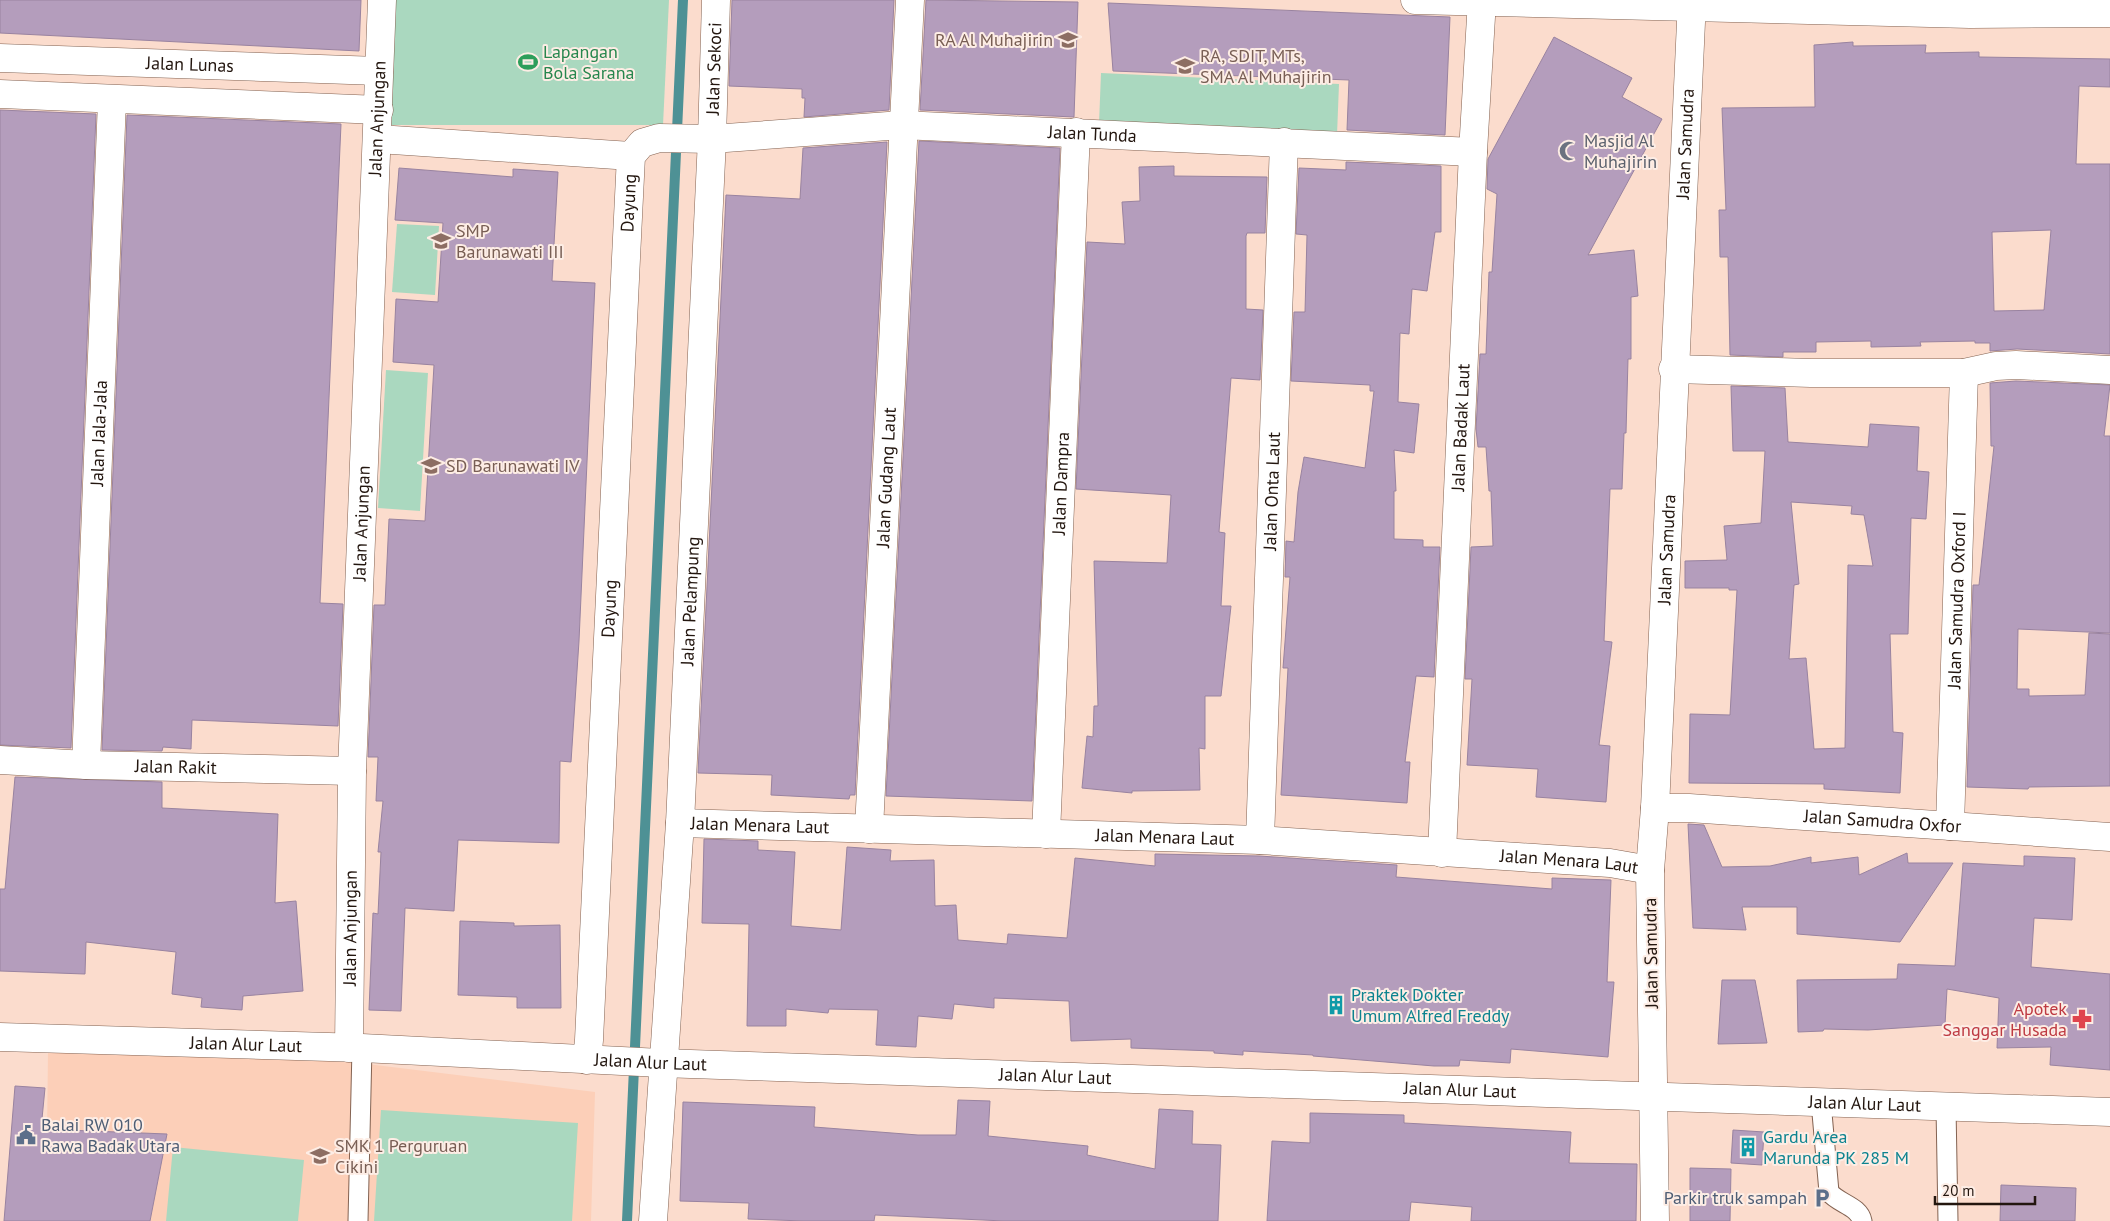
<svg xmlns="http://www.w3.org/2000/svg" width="2110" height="1221" font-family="'PT Sans',sans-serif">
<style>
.built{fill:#fccfb8}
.green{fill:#aad8bf}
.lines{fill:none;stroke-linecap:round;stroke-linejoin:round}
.stream{stroke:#4e9195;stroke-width:10}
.building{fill:#b49dbc;stroke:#9983a0;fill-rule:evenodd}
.service-casing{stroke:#846352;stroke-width:21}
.minor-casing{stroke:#846352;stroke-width:29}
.tertiary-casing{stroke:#846352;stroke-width:29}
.service{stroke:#fff;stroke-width:19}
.minor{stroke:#fff;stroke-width:28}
.tertiary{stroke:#fff;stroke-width:28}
.labels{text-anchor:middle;stroke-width:4;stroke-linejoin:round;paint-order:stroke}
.education-label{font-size:18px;fill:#785e54;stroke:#fdede5;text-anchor:start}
.leisure-label{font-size:18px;fill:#27864d;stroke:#fdede5;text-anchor:start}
.street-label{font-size:18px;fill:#23160f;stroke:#fdede5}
.worship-label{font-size:18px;fill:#5b616d;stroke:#fdede5;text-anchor:start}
.culture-label{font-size:18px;fill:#0d838f;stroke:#fdede5;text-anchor:start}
.health-label{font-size:18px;fill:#be3a42;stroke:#fdede5;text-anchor:end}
.service-label{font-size:18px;fill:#4e5e75;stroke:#fdede5;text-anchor:start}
</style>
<rect width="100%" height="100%" fill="#fbdccd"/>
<polygon class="built" points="48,1052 351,1062 595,1092 591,1221 46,1221"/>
<g class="green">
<polygon points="393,0 669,0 663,125 388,125"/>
<polygon points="1101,73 1339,84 1337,135 1099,124"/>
<polygon points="397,224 439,226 435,295 392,292"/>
<polygon points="386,370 428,373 420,511 378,508"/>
<polygon points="381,1110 578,1123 572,1221 374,1221"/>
<polygon points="173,1147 304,1160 298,1221 166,1221"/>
</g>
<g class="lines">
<polyline class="stream" points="627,1221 683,0"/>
</g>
<g class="building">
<polygon points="0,0 361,0 359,51 0,33"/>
<polygon points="732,0 894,0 889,110 804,117 805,98 802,98 802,89 729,86"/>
<polygon points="926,0 1078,2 1074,117 920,110"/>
<polygon points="1108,3 1450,17 1445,135 1347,130 1349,80 1113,71"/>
<polygon points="1554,37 1632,78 1622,97 1662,119 1588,255 1634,250 1638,296 1631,297 1631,359 1628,359 1626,433 1624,433 1622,489 1610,489 1604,641 1612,642 1599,745 1610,746 1606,802 1536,797 1538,769 1467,765 1472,679 1465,679 1471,547 1493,546 1491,491 1489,491 1486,447 1478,447 1476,429 1480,354 1486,354 1489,272 1492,272 1497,194 1487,189 1488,159"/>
<path d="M1853,42V46L1926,45L1925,53L1979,52V57L2110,59V87L2079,86L2076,164H2110V354L2017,349L1990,351V343H1975V341L1920,342L1921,346L1871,347V341L1816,342V352H1783V357L1730,355L1728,257H1720L1719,210H1726L1722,108L1815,107L1814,45ZM2051,230L2044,310L1994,311L1992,232Z"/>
<polygon points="0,110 96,114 71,748 0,745"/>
<polygon points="127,115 341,124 320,603 343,604 338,726 192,720 191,749 163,747 162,751 102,750"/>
<polygon points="919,141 1060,148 1032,801 886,796"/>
<polygon points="887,142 855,795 850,795 849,799 771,795 772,775 698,773 726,195 800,199 803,148"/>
<polygon points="1346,162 1441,166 1441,232 1435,232 1427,291 1412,289 1409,334 1400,333 1398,402 1419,404 1414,453 1394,450 1396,491 1394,491 1394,539 1423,540 1423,547 1440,547 1434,677 1416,676 1405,762 1410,762 1407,803 1281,795 1288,668 1283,668 1290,577 1285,577 1286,541 1294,542 1298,492 1304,457 1365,468 1374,391 1370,391 1370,385 1291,381 1294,312 1305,312 1307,235 1296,234 1299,168 1346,170"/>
<polygon points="1174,166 1174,176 1267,177 1265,233 1247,233 1246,236 1246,309 1263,310 1260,380 1231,378 1219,532 1225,533 1221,606 1231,606 1221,696 1205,696 1205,749 1199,748 1200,790 1132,791 1132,793 1082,788 1087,736 1093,737 1094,706 1098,706 1094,561 1167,563 1171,495 1076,489 1087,242 1125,244 1122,202 1140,201 1139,167"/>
<polygon points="399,168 513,177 513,169 558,172 552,281 595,283 579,641 571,762 560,761 559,843 458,840 454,911 405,908 401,1011 369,1010 373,913 378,914 381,852 378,852 383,801 376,801 378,757 368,757 374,605 385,605 389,519 425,521 434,365 393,362 396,299 438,302 443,223 395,220"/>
<polygon points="2016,381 2110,385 2104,436 2110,436 2110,633 2018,629 2017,689 2029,689 2029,696 2085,695 2089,633 2110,634 2110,786 2029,787 2028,789 1967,787 1973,585 1979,585 1994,446 1991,446 1990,383"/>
<path d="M1731,386L1785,388L1788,442L1868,447L1870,424L1919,427L1917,471L1929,472L1926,519L1911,518L1908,634H1890L1893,732L1903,733L1900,793L1824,789V784L1689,783L1690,714L1730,715L1737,590H1729V588H1685V561L1727,560L1724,526L1761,523L1765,451H1733ZM1791,502L1852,506L1851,514L1864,515L1873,566L1848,565L1845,748L1814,749L1806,658L1789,659L1794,585L1799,584Z"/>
<polygon points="15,777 162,782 162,808 278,814 275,903 296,901 303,991 243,996 242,1010 201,1007 202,998 172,994 176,952 86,942 85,974 0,971 0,889 5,889"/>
<polygon points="1688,824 1704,825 1722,867 1770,866 1811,857 1811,863 1858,857 1859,875 1907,853 1908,863 1953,863 1900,942 1797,934 1797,907 1742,907 1746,930 1693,928"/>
<polygon points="704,839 758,841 758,850 795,852 791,926 841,930 847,847 891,850 890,861 934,860 935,906 956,905 958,940 1007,944 1008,934 1067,938 1075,858 1155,866 1155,854 1259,856 1397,865 1396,877 1552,889 1552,878 1611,880 1607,982 1614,982 1608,1057 1511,1049 1510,1063 1460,1060 1459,1066 1434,1066 1313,1056 1313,1055 1243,1051 1243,1055 1214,1053 1214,1051 1131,1048 1131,1039 1071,1041 1069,1001 994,998 994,1008 954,1004 952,1019 918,1016 916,1047 876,1045 878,1010 829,1009 828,1013 786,1009 786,1026 747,1026 749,924 702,923"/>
<polygon points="2024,856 2075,858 2072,920 2034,918 2031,967 2110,974 2110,1070 2050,1065 2051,1047 1997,1048 1999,998 1947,989 1945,1025 1868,1030 1824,1029 1823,1031 1798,1032 1797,980 1897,979 1898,964 1955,966 1963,863 2024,866"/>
<polygon points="460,921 514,923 514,926 560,925 561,1008 517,1008 517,997 458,995"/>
<polygon points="1722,980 1755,980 1767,1043 1718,1044"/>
<polygon points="15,1086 45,1088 41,1129 167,1134 150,1221 4,1221"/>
<polygon points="958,1100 990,1101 988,1136 1088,1146 1087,1155 1155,1169 1159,1109 1193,1111 1192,1144 1221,1145 1218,1221 1004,1221 875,1215 874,1221 804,1221 748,1219 749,1203 680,1201 683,1102 815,1107 814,1127 918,1135 956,1135"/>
<polygon points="1310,1113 1404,1115 1404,1123 1571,1132 1569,1163 1637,1164 1636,1221 1471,1221 1472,1207 1411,1202 1409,1221 1267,1221 1272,1141 1310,1143"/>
<polygon points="1733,1130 1764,1132 1762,1165 1731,1163"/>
<polygon points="1690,1168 1731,1169 1730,1221 1690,1221"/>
<polygon points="2001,1185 2076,1188 2075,1221 2000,1221"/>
</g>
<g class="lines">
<defs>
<g id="service">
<path d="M1821,1102L1829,1192C1839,1204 1859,1206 1862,1221"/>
<polyline points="1946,1107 1948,1221"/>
<polyline points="358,1221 362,1048"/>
</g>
<g id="minor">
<polyline points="1415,0 1970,14 2110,13"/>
<path id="s1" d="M0,58L379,71"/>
<polyline points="0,94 379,110"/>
<polyline points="378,139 631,156"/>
<polyline points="1673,369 1811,373 1964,373 1996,366 2016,365 2110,370"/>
<path id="s2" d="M0,760L86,765L352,771"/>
<path id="s3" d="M86,765L112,100"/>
<path id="s4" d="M1655,808H1689L2110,837"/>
<path id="s5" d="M680,823L1260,840L1610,863L1650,870"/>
<path id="s6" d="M1950,826L1964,373"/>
<path id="s7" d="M869,829L910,0"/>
<path id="s8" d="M1046,834L1076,132"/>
<path id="s9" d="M1260,840L1284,142"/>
<path id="s10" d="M1442,853L1473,152L1482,0"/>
<path id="s11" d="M349,1048L352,771L382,0"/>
<path id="s12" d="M587,1060L589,1040L626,258L631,156L642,143L659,138L712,139L902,125L1473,152"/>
<path id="s13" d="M653,1221L680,823L712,139L716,0"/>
<path id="s14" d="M1655,1221L1650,870L1655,808L1692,0"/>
</g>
<g id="tertiary">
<path id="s15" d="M0,1037L362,1048L661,1063L2110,1112"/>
</g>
</defs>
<use href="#service" class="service-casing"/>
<use href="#minor" class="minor-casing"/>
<use href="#tertiary" class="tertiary-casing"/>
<use href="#service" class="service"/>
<use href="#minor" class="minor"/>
<use href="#tertiary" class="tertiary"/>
</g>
<defs>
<symbol id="school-bare" viewBox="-9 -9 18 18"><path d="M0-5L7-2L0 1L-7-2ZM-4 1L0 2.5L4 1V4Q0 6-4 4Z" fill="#8d6e63" stroke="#fdede5" stroke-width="2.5" paint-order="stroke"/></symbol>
<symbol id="stadium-bare" viewBox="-9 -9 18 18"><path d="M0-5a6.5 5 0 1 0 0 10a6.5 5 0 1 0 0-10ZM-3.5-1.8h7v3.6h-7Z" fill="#2e9e5b" stroke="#fdede5" stroke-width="2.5" paint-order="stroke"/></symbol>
<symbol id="mosque-bare" viewBox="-9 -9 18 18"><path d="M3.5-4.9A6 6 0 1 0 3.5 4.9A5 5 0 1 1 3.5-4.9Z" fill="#6b7280" stroke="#fdede5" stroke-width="2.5" paint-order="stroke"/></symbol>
<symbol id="building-bare" viewBox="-9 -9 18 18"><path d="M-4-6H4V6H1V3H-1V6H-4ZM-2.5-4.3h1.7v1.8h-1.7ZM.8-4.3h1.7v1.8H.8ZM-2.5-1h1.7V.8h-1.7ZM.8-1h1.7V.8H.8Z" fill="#0f9aa8" stroke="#fdede5" stroke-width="2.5" paint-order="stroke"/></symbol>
<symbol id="pharmacy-bare" viewBox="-9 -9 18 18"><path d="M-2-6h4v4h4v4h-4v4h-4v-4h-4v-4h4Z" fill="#e0444e" stroke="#fdede5" stroke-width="2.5" paint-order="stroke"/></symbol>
<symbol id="civic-bare" viewBox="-9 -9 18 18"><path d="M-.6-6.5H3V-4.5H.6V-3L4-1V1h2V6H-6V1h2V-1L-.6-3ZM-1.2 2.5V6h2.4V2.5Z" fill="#5c6f8a" stroke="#fdede5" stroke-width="2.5" paint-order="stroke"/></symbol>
<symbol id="parking-bare" viewBox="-9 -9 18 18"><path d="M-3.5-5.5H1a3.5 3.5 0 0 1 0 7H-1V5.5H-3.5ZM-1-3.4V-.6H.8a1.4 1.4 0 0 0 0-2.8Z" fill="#5c6f8a" stroke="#fdede5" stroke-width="2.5" paint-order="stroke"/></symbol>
</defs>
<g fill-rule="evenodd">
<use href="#school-bare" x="1054" y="26" width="28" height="28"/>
<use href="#stadium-bare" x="514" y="48" width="28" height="28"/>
<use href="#school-bare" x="1171" y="52" width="28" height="28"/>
<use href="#mosque-bare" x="1555" y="137" width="28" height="28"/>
<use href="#school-bare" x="427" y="227" width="28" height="28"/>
<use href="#school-bare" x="417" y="452" width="28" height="28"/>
<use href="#building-bare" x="1322" y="991" width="28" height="28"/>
<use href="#pharmacy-bare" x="2068" y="1005" width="28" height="28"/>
<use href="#civic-bare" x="12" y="1121" width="28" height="28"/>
<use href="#building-bare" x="1734" y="1133" width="28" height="28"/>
<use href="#school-bare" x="306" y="1142" width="28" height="28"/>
<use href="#parking-bare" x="1808" y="1184" width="28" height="28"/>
</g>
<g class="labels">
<g class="education-label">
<text x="1053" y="46" text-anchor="end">RA Al Muhajirin</text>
<text x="1200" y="62">RA, SDIT, MTs,<tspan x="1200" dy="21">SMA Al Muhajirin</tspan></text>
<text x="456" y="237">SMP<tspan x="456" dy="21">Barunawati III</tspan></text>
<text x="446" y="472">SD Barunawati IV</text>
<text x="335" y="1152">SMK 1 Perguruan<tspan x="335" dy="21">Cikini</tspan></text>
</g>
<g class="leisure-label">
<text x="543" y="58">Lapangan<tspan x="543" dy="21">Bola Sarana</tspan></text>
</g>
<g class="street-label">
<text dy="6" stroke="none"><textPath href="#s1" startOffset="190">Jalan Lunas</textPath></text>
<text dy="6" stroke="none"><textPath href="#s13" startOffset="1154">Jalan Sekoci</textPath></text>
<text dy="6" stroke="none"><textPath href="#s11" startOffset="930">Jalan Anjungan</textPath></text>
<text dy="6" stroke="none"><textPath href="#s12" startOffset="1374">Jalan Tunda</textPath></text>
<text dy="6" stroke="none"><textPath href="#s14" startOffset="1078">Jalan Samudra</textPath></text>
<text dy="6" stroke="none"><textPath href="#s12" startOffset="858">Dayung</textPath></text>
<text dy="6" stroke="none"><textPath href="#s10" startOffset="426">Jalan Badak Laut</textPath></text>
<text dy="6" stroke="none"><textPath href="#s3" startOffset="332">Jalan Jala-Jala</textPath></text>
<text dy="6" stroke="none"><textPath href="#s7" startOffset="352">Jalan Gudang Laut</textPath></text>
<text dy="6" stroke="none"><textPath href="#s8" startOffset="351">Jalan Dampra</textPath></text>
<text dy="6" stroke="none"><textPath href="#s9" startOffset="349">Jalan Onta Laut</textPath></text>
<text dy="6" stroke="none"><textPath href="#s11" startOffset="525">Jalan Anjungan</textPath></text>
<text dy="6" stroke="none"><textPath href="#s14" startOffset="672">Jalan Samudra</textPath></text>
<text dy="6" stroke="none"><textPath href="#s6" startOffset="226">Jalan Samudra Oxford I</textPath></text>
<text dy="6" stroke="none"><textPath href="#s13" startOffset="621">Jalan Pelampung</textPath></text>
<text dy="6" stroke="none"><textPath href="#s12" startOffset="452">Dayung</textPath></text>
<text dy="6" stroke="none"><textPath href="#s2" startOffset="176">Jalan Rakit</textPath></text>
<text dy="6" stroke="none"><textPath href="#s4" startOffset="228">Jalan Samudra Oxfor</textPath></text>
<text dy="6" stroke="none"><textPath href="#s5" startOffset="80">Jalan Menara Laut</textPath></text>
<text dy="6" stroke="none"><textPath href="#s5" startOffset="485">Jalan Menara Laut</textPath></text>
<text dy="6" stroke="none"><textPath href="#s5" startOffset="890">Jalan Menara Laut</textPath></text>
<text dy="6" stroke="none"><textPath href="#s11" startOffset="120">Jalan Anjungan</textPath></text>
<text transform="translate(1651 953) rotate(-91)" y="6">Jalan Samudra</text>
<text dy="6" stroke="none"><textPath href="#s15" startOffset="246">Jalan Alur Laut</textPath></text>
<text dy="6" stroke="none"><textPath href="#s15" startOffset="651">Jalan Alur Laut</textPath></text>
<text dy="6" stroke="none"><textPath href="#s15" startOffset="1056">Jalan Alur Laut</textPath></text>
<text dy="6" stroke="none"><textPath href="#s15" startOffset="1461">Jalan Alur Laut</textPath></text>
<text dy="6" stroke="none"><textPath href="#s15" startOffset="1866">Jalan Alur Laut</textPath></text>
</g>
<g class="worship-label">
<text x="1584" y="147">Masjid Al<tspan x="1584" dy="21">Muhajirin</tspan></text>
</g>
<g class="culture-label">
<text x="1351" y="1001">Praktek Dokter<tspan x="1351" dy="21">Umum Alfred Freddy</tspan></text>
<text x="1763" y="1143">Gardu Area<tspan x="1763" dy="21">Marunda PK 285 M</tspan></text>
</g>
<g class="health-label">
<text x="2067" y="1015">Apotek<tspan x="2067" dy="21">Sanggar Husada</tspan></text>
</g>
<g class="service-label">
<text x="41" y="1131">Balai RW 010<tspan x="41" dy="21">Rawa Badak Utara</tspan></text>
<text x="1807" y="1204" text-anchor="end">Parkir truk sampah</text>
</g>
</g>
<path d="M1935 1196v8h100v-8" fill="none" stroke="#23160f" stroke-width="2.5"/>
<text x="1942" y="1196" font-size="15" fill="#23160f" stroke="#fdede5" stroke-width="4" paint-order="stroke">20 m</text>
</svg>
